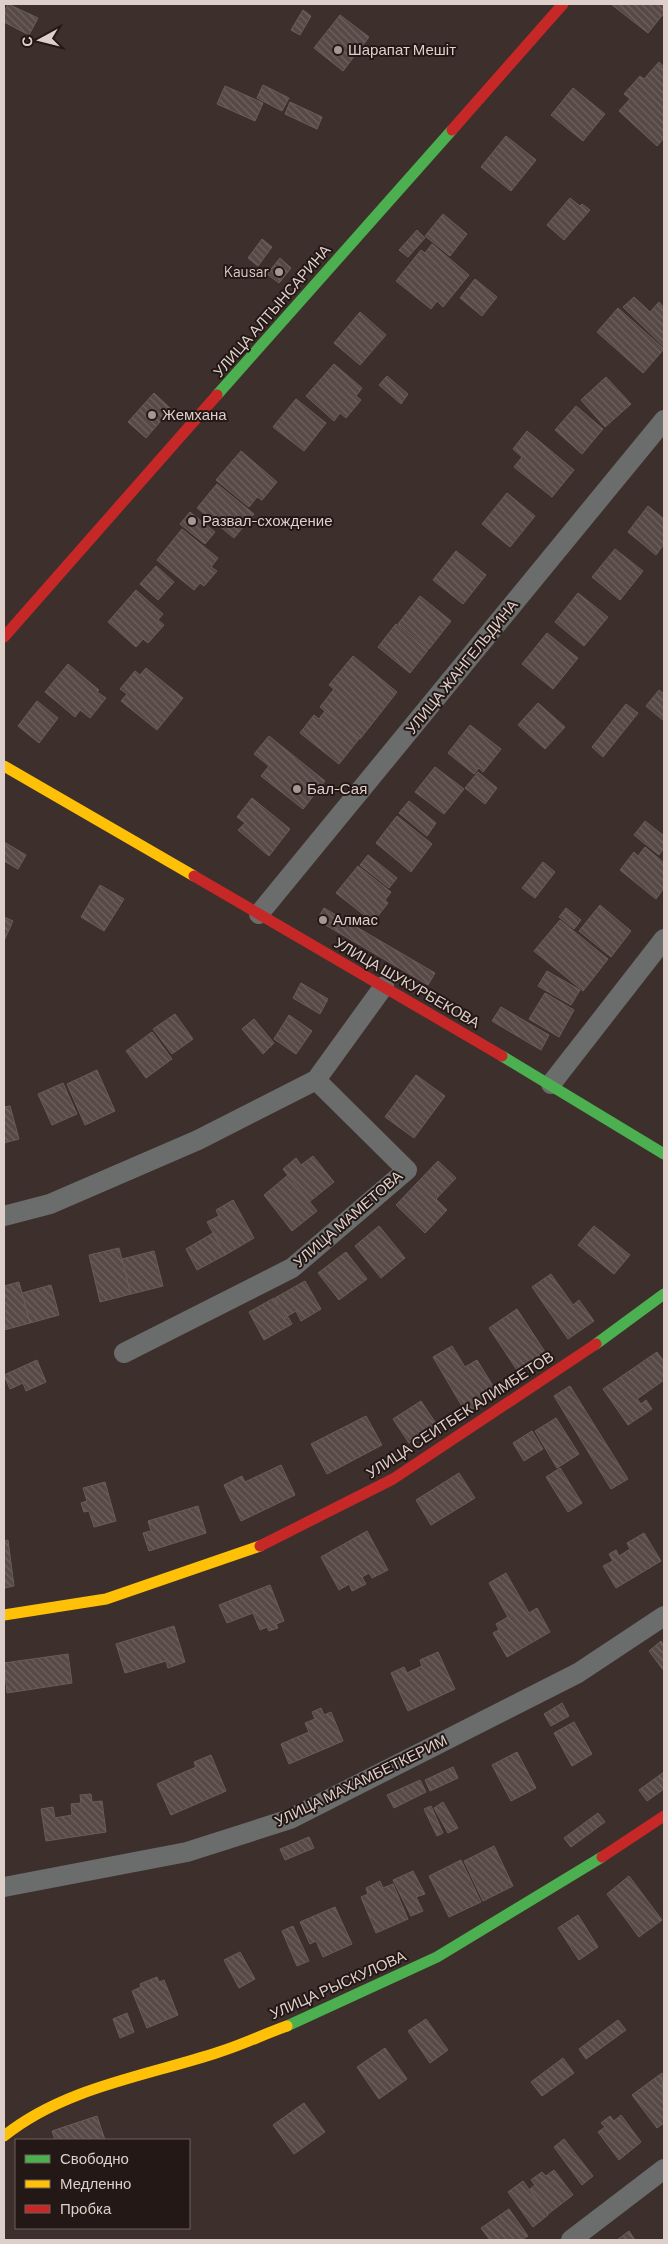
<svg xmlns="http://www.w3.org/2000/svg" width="668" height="2244" font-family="Barlow,sans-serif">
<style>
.building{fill:url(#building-back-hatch);stroke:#685d5a}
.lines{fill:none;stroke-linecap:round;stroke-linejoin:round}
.street{stroke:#6b6d6c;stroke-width:20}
.fast{stroke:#4caf50;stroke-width:11}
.slow{stroke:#ffc107;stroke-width:11}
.jam{stroke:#c62828;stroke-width:11}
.poi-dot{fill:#a69793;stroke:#231815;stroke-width:2}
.labels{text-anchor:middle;stroke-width:4;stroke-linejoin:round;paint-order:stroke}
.poi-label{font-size:15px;fill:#dfcfca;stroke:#231815;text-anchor:start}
.street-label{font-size:15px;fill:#dfcfca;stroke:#231815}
</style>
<defs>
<pattern id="building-back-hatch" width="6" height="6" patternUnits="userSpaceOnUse" patternTransform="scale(1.25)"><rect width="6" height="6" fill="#574945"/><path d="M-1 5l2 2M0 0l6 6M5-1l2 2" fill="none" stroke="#6f625e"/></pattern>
</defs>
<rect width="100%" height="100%" fill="#3d302c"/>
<g class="building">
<polygon points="8,4 38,18 29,35 4,22 4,12"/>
<polygon points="611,4 664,4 664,13 648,33"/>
<polygon points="303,10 311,16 300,35 291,30"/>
<polygon points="340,15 369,37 343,71 314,48"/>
<polygon points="659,62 664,67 664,138 657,146 619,111 630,99 624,94 640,76 644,79"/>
<polygon points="263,85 289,98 282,111 257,98"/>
<polygon points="225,86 263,103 255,121 217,104"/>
<polygon points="573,88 605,114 583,141 551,115"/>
<polygon points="290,102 322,117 317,129 285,114"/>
<polygon points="506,136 536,160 511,191 481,167"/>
<polygon points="570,198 580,206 582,204 590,210 564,240 547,225"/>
<polygon points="443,214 467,234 450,256 425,236"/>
<polygon points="417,230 425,238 408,257 399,250"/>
<polygon points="262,239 272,247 258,266 248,258"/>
<polygon points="432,244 469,275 443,307 437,301 431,309 396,281 421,250 425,253"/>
<polygon points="280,258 291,268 279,283 267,274"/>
<polygon points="475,279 497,297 482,316 460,298"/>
<polygon points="634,297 650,312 659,302 664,308 664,347 623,307"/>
<polygon points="618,308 664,349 643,373 597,332"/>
<polygon points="360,312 386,335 360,365 334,343"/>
<polygon points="334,364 362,388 356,396 361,400 346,418 340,413 334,421 306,396"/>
<polygon points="387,376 408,394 401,404 379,385"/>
<polygon points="606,377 631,404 605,427 581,400"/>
<polygon points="154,393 171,409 146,438 128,422"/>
<polygon points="296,399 326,423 304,451 273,427"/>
<polygon points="576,406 603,429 582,454 555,430"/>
<polygon points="527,431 574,470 552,497 514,467 522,457 513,449"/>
<polygon points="241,451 277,482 262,500 257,497 249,507 216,480"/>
<polygon points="217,484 254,514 234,538 197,508"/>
<polygon points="507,493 535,516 510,547 482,524"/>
<polygon points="648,506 664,519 664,544 656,555 628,532"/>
<polygon points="190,512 215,532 205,544 180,524"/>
<polygon points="182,529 218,558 211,567 217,571 204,586 200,583 194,590 157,560"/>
<polygon points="615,549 643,571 620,600 592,577"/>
<polygon points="456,551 486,575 463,604 433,580"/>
<polygon points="156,566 174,582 158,600 140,584"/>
<polygon points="136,590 163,614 158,620 164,625 148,643 143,639 136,647 108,622"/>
<polygon points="578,593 608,617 584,646 555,622"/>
<polygon points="420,596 451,621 429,649 398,624"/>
<polygon points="396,624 428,650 410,673 378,647"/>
<polygon points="547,633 578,658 553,689 522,664"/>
<polygon points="353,656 397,692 360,739 320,707 334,689 329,685"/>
<polygon points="68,664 99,690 97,692 106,698 90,718 80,710 75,717 45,692"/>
<polygon points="146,668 183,698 157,730 121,701 127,694 120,689 135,671 140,675"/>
<polygon points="659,690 664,694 664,721 646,706"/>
<polygon points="37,701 58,718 39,743 18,726"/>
<polygon points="538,703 565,727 545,749 518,725"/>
<polygon points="626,704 638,713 603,757 592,747"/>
<polygon points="325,711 359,739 339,764 300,733 314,715 319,719"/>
<polygon points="470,725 501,749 483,772 479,768 474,774 448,753"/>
<polygon points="269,736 325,781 303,809 261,776 269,766 254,754"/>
<polygon points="435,767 464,789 444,814 415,792"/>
<polygon points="478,772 497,788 485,804 465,788"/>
<polygon points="252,798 290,829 269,856 238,830 245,823 237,817"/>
<polygon points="409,801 436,823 427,836 399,813"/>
<polygon points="397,816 432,844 411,872 376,843"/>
<polygon points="645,821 664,836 664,848 659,855 634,835"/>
<polygon points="4,842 26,855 18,869 4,861"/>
<polygon points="645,847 664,863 664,888 656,899 620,870 634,852 638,856"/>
<polygon points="368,855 397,878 389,888 360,865"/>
<polygon points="543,862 555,872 535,898 522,888"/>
<polygon points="358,866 391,892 385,900 388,903 373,922 336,893"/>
<polygon points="100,885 124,899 104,931 81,917"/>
<polygon points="600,905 631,931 611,957 579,931"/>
<polygon points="324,908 435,973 428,985 317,920"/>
<polygon points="566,908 581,920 574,929 559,917"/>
<polygon points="4,917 13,921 4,941"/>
<polygon points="560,920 608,959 583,991 534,951"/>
<polygon points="547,971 580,990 571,1005 538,986"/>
<polygon points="301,983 328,999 320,1014 293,998"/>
<polygon points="545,993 574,1010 559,1037 529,1019"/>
<polygon points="501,1007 549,1035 541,1050 492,1021"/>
<polygon points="175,1014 193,1039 172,1054 153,1029"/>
<polygon points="289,1015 312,1031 296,1054 274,1039"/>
<polygon points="254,1019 274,1043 263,1054 242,1029"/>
<polygon points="152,1032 172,1059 146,1078 126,1051"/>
<polygon points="97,1070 115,1111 85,1125 67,1084"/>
<polygon points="416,1075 445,1096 414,1138 385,1117"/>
<polygon points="63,1083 77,1114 52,1125 38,1094"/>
<polygon points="10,1106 19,1139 4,1143 4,1107"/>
<polygon points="313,1156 334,1182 309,1202 283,1169 296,1158 301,1165"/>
<polygon points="438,1161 456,1178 436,1199 447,1210 425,1233 396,1205"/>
<polygon points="288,1175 317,1211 292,1231 264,1195"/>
<polygon points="233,1200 254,1238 225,1255 207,1222 219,1216 216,1210"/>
<polygon points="379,1226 405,1258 381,1278 355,1246"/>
<polygon points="594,1226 630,1255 614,1274 578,1245"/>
<polygon points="213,1233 225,1255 197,1270 186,1249"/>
<polygon points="119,1248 131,1294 100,1302 89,1255"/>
<polygon points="154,1251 163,1286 131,1294 122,1259"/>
<polygon points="346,1252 367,1279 339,1300 318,1273"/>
<polygon points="551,1274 573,1305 579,1300 594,1321 568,1339 532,1287"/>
<polygon points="305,1281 321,1309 301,1321 296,1311 286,1317 275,1298"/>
<polygon points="19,1282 30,1323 4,1330 4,1286"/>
<polygon points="51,1285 59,1315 30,1323 22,1293"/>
<polygon points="274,1298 285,1318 288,1317 292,1324 264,1340 249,1312"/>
<polygon points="517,1309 547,1355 519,1373 489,1328"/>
<polygon points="452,1346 465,1367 477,1360 498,1394 466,1413 433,1357"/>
<polygon points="657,1352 663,1360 664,1359 664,1380 637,1399 641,1404 646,1400 652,1409 628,1425 603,1389"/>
<polygon points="37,1360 46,1382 26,1391 23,1383 10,1389 4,1375"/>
<polygon points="570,1386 628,1479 611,1489 554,1396"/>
<polygon points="421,1401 437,1425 409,1443 393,1419"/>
<polygon points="366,1416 382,1445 327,1474 311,1444"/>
<polygon points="556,1418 579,1454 557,1468 535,1431"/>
<polygon points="532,1431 543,1449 524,1461 513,1443"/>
<polygon points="281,1465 295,1495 241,1521 224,1485 242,1476 245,1482"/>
<polygon points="560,1468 582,1503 568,1512 546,1477"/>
<polygon points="459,1473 475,1498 431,1525 416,1500"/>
<polygon points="105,1482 116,1521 94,1527 89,1511 84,1512 81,1503 87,1501 83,1488"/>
<polygon points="198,1506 206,1533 149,1551 143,1533 151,1531 148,1521"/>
<polygon points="367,1531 388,1570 372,1578 369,1573 362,1577 366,1584 352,1591 349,1584 339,1590 321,1557"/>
<polygon points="644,1533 661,1561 616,1588 603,1566 613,1561 609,1554 616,1550 619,1556 630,1549 627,1543"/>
<polygon points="8,1540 14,1586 4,1588 4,1541"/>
<polygon points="506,1573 529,1613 537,1608 550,1632 507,1657 493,1633 499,1630 496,1624 508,1617 489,1583"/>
<polygon points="270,1585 284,1621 276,1624 278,1628 269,1631 267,1627 260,1630 253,1613 227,1623 219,1605"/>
<polygon points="174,1626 185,1662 168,1668 166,1661 125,1673 116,1644"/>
<polygon points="661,1641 664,1645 664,1671 649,1651"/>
<polygon points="438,1652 455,1689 408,1711 391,1673 404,1667 407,1673 422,1666 420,1660"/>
<polygon points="68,1654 72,1683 7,1693 4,1663"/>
<polygon points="562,1703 569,1716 551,1726 544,1714"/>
<polygon points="321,1708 324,1715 331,1712 343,1741 289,1764 281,1744 309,1732 305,1723 315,1719 312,1712"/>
<polygon points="574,1722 592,1754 572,1766 554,1733"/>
<polygon points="517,1752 536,1788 511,1801 492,1765"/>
<polygon points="211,1755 226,1791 171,1815 157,1784 196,1767 194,1762"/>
<polygon points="453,1767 458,1778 430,1791 425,1780"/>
<polygon points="664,1772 664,1789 647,1801 639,1790"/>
<polygon points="420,1780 426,1792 394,1808 387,1795"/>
<polygon points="91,1794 92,1802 102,1801 106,1832 46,1841 41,1809 53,1807 55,1818 72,1815 71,1804 81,1803 80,1795"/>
<polygon points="443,1802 458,1828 448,1833 434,1808"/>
<polygon points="431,1806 443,1833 437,1836 424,1809"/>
<polygon points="598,1813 605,1822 571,1847 564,1838"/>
<polygon points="309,1837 314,1848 285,1860 280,1849"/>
<polygon points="494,1846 513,1886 483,1901 464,1861"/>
<polygon points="461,1860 481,1902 449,1917 429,1876"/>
<polygon points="413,1871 425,1894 416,1897 423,1911 411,1916 393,1880"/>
<polygon points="629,1876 662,1920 639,1937 607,1894"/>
<polygon points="380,1881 383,1888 393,1884 408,1919 376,1933 361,1897 368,1894 366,1888"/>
<polygon points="335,1907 352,1944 323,1957 316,1941 310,1944 300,1922"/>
<polygon points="578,1915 598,1947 579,1960 558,1928"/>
<polygon points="293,1926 309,1961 297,1966 282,1931"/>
<polygon points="240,1952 255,1979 239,1988 224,1960"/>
<polygon points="157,1977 159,1982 164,1980 178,2015 147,2028 132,1991 141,1987 140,1984"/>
<polygon points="127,2013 134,2032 120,2038 113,2019"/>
<polygon points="426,2019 448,2050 430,2063 408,2031"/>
<polygon points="618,2020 626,2030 586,2059 579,2049"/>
<polygon points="385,2048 407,2079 379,2099 357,2067"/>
<polygon points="563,2058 574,2073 542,2096 531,2082"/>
<polygon points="662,2073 664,2123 657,2128 632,2095"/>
<polygon points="304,2103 325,2132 294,2154 273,2125"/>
<polygon points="621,2115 641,2142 619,2160 598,2132 605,2127 601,2123 610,2116 614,2121"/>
<polygon points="97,2116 105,2140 55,2140 52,2131"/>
<polygon points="564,2139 593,2176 582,2185 554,2147"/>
<polygon points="554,2170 573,2195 548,2214 530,2189 535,2185 531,2180 542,2172 546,2176"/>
<polygon points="523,2181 548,2215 533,2227 508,2192"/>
<polygon points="509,2209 528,2236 521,2240 490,2240 481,2228"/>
<polygon points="629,2231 635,2240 617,2240"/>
</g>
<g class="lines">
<g class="street">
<polyline points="259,914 664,420"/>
<polyline points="551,1084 664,939"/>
<polyline points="4,1216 50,1204 198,1140 316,1080 384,986"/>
<polyline points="124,1353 292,1268 407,1170 316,1080"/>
<polyline points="4,1887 187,1852 290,1819 578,1673 664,1616"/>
<polyline points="571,2240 664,2169"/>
</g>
<g class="fast">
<polyline points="217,395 452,130"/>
<polyline points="502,1056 664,1154"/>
<polyline points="596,1344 664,1294"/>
<polyline points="287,2026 437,1957 602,1857"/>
</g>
<g class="slow">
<polyline points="4,766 194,876"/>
<polyline points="4,1615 106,1599 260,1546"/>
<path d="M4,2136C65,2087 147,2076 219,2052C242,2045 264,2034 287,2026"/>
</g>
<g class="jam">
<polyline points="452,130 563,4"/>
<polyline points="4,637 217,395"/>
<polyline points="194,876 502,1056"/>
<polyline points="260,1546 393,1479 596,1344"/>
<polyline points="602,1857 664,1816"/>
</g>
</g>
<g class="poi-dot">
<circle cx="338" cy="50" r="5"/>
<circle cx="279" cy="272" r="5"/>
<circle cx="152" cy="415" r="5"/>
<circle cx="192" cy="521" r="5"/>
<circle cx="297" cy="789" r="5"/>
<circle cx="323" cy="920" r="5"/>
</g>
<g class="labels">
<g class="poi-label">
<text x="348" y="55">Шарапат Мешіт</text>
<text x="269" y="277" text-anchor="end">Kausar</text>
<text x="162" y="420">Жемхана</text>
<text x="202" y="526">Развал-схождение</text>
<text x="307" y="794">Бал-Сая</text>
<text x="333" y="925">Алмас</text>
</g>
<g class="street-label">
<text transform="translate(272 311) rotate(-49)" y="5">УЛИЦА АЛТЫНСАРИНА</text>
<text transform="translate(462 667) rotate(-51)" y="5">УЛИЦА ЖАНГЕЛЬДИНА</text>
<text transform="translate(407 983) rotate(30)" y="5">УЛИЦА ШУКУРБЕКОВА</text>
<text transform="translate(348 1219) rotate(-41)" y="5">УЛИЦА МАМЕТОВА</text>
<text transform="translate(460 1415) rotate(-33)" y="5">УЛИЦА СЕИТБЕК АЛИМБЕТОВ</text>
<text transform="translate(361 1781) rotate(-26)" y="5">УЛИЦА МАХАМБЕТКЕРИМ</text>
<text transform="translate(338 1985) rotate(-24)" y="5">УЛИЦА РЫСКУЛОВА</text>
</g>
</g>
<rect width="668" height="2244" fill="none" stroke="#dfcfca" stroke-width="10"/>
<rect x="15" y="2139" width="175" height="90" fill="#231815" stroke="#6e615d"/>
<rect x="25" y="2155" width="25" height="8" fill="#4caf50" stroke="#6e615d"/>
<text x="60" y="2164" font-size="15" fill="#dfcfca">Свободно</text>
<rect x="25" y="2180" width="25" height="8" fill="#ffc107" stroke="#6e615d"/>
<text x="60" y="2189" font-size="15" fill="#dfcfca">Медленно</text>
<rect x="25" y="2205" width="25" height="8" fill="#c62828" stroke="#6e615d"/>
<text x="60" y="2214" font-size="15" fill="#dfcfca">Пробка</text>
<g transform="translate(40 40) rotate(263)" stroke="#231815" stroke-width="4" paint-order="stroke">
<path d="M0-4L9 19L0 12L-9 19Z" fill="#dfcfca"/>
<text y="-8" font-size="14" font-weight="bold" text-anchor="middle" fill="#dfcfca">С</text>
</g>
</svg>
